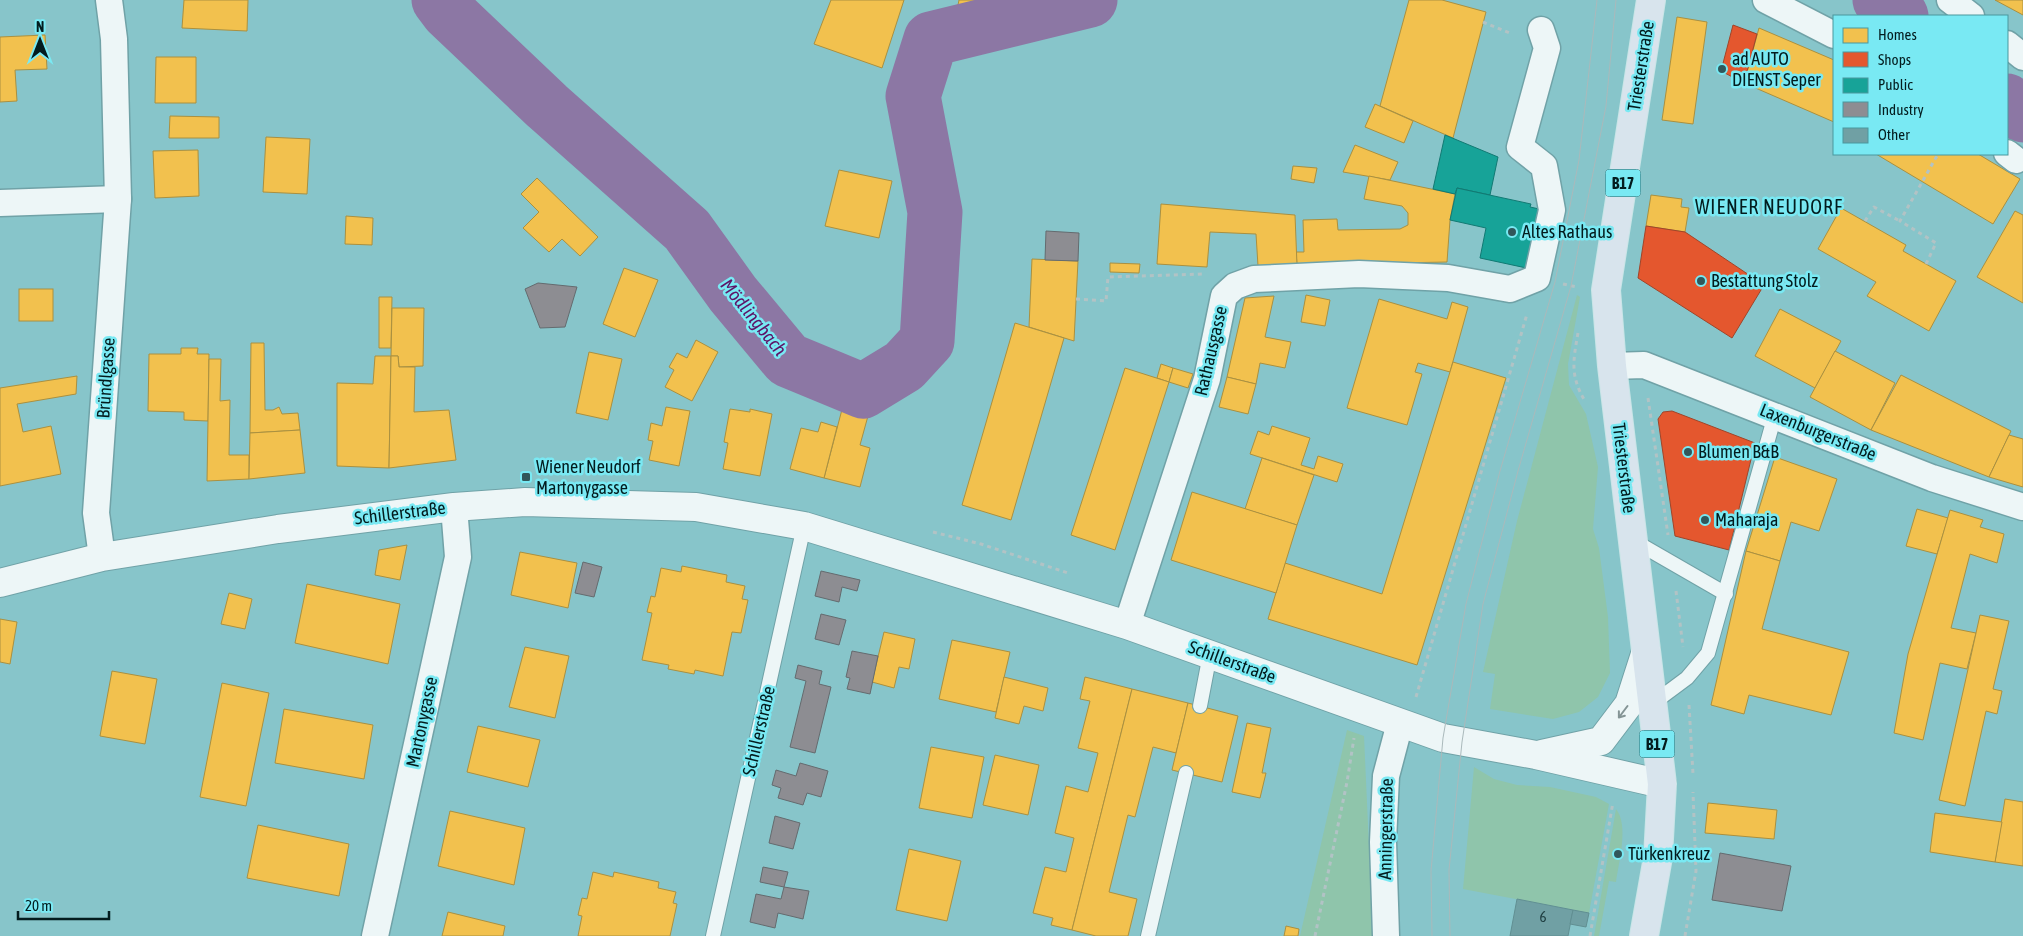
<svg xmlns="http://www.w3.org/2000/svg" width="2023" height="936" font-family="'Asap Condensed',sans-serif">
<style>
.green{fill:#8fc5ab}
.homes{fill:#f2c14e;stroke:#aa9040}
.shops{fill:#e4572e;stroke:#a04529}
.public{fill:#17a398;stroke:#117a73}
.industry{fill:#8d8d92;stroke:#646b6f}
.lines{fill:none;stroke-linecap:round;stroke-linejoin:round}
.river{stroke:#8c77a4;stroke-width:55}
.building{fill:#70a0a4;stroke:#618f92}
.service-casing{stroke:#70a2a7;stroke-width:16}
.minor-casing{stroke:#70a2a7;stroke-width:29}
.tertiary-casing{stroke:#70a2a7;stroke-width:30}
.primary-casing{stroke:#c9e5e7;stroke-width:30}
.path{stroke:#b2c3c5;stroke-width:3;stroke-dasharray:4 4;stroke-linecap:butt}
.service{stroke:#edf6f7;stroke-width:14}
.minor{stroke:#edf6f7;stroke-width:26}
.tertiary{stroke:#edf6f7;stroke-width:28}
.primary{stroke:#d8e4ed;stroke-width:28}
.tram{stroke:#aab9bb;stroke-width:1}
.oneway{stroke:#849495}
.poi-dot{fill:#31575a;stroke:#79e9f3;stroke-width:2}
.labels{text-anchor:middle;stroke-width:5;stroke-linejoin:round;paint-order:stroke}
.number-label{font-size:15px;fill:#1e3d40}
.shield{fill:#79e9f3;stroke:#265a5e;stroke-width:1}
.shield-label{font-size:16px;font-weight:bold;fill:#031c1e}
.poi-label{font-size:18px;fill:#031c1e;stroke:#79e9f3;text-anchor:start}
.street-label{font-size:18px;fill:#031c1e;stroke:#79e9f3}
.water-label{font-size:19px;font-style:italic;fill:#5e1366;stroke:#79e9f3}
.quarter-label{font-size:20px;letter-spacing:1px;fill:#031c1e;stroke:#79e9f3}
</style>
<rect width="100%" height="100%" fill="#87c5ca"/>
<g class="green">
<polygon points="1577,295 1580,297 1568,364 1569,385 1586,414 1598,467 1593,529 1599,548 1608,617 1610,673 1598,697 1579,712 1553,719 1490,709 1495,674 1483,672 1517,521"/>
<polygon points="1347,730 1364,736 1373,936 1300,936"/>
<polygon points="1474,767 1494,779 1517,785 1550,787 1596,797 1609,804 1589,913 1463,889"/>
<path d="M1616,809C1629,825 1619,861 1616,882L1609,881L1599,936H1594Z"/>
</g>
<g class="homes">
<polygon points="184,0 248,0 247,31 182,28"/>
<polygon points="831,0 904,0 882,68 814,44"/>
<polygon points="959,0 1012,0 955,20"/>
<polygon points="1409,0 1442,0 1486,12 1453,138 1380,106"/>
<polygon points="1995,0 2023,0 2023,15"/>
<polygon points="1677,17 1707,22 1693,124 1662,120"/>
<polygon points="1759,28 1834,60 1834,122 1744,83"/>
<polygon points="45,35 47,69 15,70 17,101 0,102 0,37"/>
<polygon points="156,57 196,57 196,103 155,103"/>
<polygon points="1375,104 1413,121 1404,143 1365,127"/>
<polygon points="170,116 219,117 219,138 169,138"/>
<polygon points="266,137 310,139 307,194 263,192"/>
<polygon points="1355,145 1398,162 1390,180 1343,172"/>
<polygon points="198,150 199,196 155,198 153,151"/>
<polygon points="1876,154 1978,154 2020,179 1993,224"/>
<polygon points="1293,166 1317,168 1314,183 1291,179"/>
<polygon points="839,170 892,181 879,238 825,226"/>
<polygon points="1369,176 1455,194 1450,220 1447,262 1297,265 1296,252 1304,252 1303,220 1337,219 1338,230 1400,229 1408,225 1408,213 1402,206 1364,199"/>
<polygon points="537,178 598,237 580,256 562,239 549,252 523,228 539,212 521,194"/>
<polygon points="1651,195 1682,199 1681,207 1689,208 1685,232 1646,226"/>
<polygon points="1161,204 1295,215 1297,265 1258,266 1256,234 1210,232 1207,267 1157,264"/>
<polygon points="1841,208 1906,245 1903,251 1956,281 1929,331 1867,296 1876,282 1818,249"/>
<polygon points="2015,211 2023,215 2023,303 1977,277"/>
<polygon points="346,216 373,218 372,245 345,244"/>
<polygon points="1032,259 1078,261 1074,341 1029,327"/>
<polygon points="1110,263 1140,264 1139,273 1110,272"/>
<polygon points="624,268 658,280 635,337 603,324"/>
<rect x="19" y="289" width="34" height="32"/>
<polygon points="1306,295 1330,300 1325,326 1301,322"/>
<polygon points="1274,296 1265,337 1291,342 1285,368 1260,363 1256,384 1227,377 1245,298"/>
<polygon points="379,297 392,297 391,348 379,348"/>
<polygon points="1379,299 1447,319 1452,302 1468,307 1450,372 1418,363 1415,372 1422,374 1407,425 1347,408"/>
<polygon points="392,308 424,308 423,366 399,367 398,356 391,356"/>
<polygon points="1780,309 1841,341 1815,388 1755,356"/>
<polygon points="1015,323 1064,338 1011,520 962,505"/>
<polygon points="696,340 718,352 692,401 665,387 674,370 669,367 677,353 687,358"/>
<polygon points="251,343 264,343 265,410 273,410 279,407 282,414 298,413 300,430 250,433"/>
<polygon points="181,348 198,348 197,354 209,354 208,421 184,420 184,412 148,411 149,354 181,354"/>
<polygon points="1835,351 1895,383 1871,430 1810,397"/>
<polygon points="589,352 622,359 608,420 576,413"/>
<polygon points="375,356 391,356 389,468 337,466 337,383 373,384"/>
<polygon points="391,356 398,356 399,367 415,367 414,412 449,410 456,460 389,468"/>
<polygon points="209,359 221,359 220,401 230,400 229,455 249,455 249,479 207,481"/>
<polygon points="1453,362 1506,378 1417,665 1268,619 1285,563 1382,594"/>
<polygon points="1161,364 1173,368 1169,382 1157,378"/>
<polygon points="1125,368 1169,382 1115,550 1071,535"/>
<polygon points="1173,368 1193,374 1188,388 1169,382"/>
<polygon points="1901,375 2011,431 1989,477 1871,430"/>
<polygon points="77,376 76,394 17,404 23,432 51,426 61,474 0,486 0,388"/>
<polygon points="1227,377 1256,384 1248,414 1219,407"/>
<polygon points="845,398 871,405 860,445 870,448 860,487 824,478"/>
<polygon points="666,407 690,411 679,466 649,460 653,441 648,440 651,423 662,426"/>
<polygon points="730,409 750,412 750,409 772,414 760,476 723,469 728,443 724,442"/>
<polygon points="821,422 837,427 824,478 790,469 801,428 818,432"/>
<polygon points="1272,426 1310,438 1301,465 1314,469 1318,456 1343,464 1337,482 1250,454 1258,431 1269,435"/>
<polygon points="300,430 305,473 249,479 250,433"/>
<polygon points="2009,435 2023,439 2023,487 1989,477"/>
<polygon points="1775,457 1837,479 1819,531 1791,522 1780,561 1746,551"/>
<polygon points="1262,458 1314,475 1297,525 1245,509"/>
<polygon points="1192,492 1297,525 1276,593 1171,560"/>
<polygon points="1917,509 1948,518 1937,554 1906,546"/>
<polygon points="1950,510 1983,520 1980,527 2004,534 1997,563 1970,554 1951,628 1976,633 1967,669 1940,663 1923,740 1894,733 1908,654"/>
<polygon points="407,545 400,580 375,575 379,550"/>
<polygon points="1746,551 1780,561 1762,629 1849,652 1831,715 1749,695 1744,714 1711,705"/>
<polygon points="520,552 577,563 568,608 511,595"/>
<polygon points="682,566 727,575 726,582 745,586 742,599 748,600 741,633 732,632 723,676 695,670 694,674 668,669 669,665 642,660 652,613 647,612 651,596 655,597 661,568 681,572"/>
<polygon points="307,584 400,604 388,664 295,643"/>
<polygon points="229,593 252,599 245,629 221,624"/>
<polygon points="1980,615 2009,621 1993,689 2002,691 1997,714 1986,711 1965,806 1939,800"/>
<polygon points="0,619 17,622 10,664 0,662"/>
<polygon points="884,632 915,639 909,669 899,667 894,688 872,682"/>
<polygon points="952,640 1010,652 996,712 939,699"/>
<polygon points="525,647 569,656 555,718 509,707"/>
<polygon points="112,671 157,679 145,744 100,736"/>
<polygon points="1004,677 1048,688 1043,711 1024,706 1019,724 995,718"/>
<polygon points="1085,677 1132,689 1072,930 1051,925 1053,918 1033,913 1045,867 1066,872 1074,838 1055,833 1066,786 1088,792 1098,753 1078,748 1090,701 1080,699"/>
<polygon points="222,683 269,693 246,806 200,797"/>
<polygon points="1132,689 1188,703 1176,753 1153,747 1135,817 1128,815 1109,892 1137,899 1128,936 1096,936 1072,930"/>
<polygon points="1188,703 1238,716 1222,782 1172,770"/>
<polygon points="284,709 373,725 364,779 275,763"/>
<polygon points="1247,723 1271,728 1262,773 1266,773 1260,798 1232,792"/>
<polygon points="478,726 540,740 528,787 467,772"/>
<polygon points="931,747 984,757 972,818 919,808"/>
<polygon points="995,755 1039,765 1028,815 983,805"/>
<polygon points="2005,799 2023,802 2023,866 1995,862"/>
<polygon points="1708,803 1777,810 1774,839 1705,833"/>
<polygon points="450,811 525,828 514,885 438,866"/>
<polygon points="1935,813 2002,822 1995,862 1930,852"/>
<polygon points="258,825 349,844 339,896 247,878"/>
<polygon points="909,849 961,861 947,921 896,910"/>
<polygon points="593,872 613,877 614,872 659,882 658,888 676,892 673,903 677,904 670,936 578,936 582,916 578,915 582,898 587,899"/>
<polygon points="448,912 505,926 503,936 442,936"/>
<polygon points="1286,926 1299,929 1298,936 1284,936"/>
</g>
<g class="shops">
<polygon points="1733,25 1757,34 1744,83 1721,71"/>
<polygon points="1646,226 1685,232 1764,285 1732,338 1638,278"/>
<polygon points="1672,411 1755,443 1729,550 1675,536 1658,419 1663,412"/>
</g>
<g class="public">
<polygon points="1445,135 1498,157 1490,195 1457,188 1455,194 1433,189"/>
<polygon points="1457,188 1531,204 1530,207 1544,210 1531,269 1480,258 1486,228 1450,220"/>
</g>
<g class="industry">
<polygon points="1046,231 1079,233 1078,261 1045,260"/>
<polygon points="538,283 577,287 565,327 540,328 525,289"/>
<polygon points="583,562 602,567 594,597 575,593"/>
<polygon points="821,571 860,580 857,591 842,587 839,602 815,596"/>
<polygon points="821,614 846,620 839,645 815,639"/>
<polygon points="852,651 878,656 870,694 847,689 850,678 846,677"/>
<polygon points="798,665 822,671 819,684 831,687 815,753 790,747 806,681 795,678"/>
<polygon points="800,763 828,771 821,797 807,793 803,805 778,798 781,788 772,785 776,770 796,776"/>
<polygon points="775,816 800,823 793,849 769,843"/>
<polygon points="1720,853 1791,866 1782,911 1712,900"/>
<polygon points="763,867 788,872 784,887 760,882"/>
<polygon points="784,887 809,891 803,919 778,913 775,928 750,922 756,894 781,899"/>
</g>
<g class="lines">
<g class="river">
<polyline points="439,0 448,12 547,106 687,230 733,294 788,360 863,391 904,366 927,341 935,212 913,96 931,39 1090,0"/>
<polyline points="1880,0 1901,16"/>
<polyline points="2007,101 2023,115"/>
</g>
</g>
<g class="building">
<polygon points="1517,899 1573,910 1568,936 1510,936"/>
<polygon points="1573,910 1589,913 1586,927 1570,924"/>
</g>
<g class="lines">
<defs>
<g id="service">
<polyline points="1634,541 1726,594"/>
<polyline points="1652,704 1687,678 1708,653 1775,415"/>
<polyline points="1200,706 1210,654"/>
<polyline points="713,936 804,526"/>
<polyline points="1148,936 1186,773"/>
</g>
<g id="minor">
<polyline points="1766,0 1834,35"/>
<polyline points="1950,0 1971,16"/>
<polyline points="2007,44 2023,57"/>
<polyline points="2007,153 2016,160"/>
<polyline points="0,203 118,199"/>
<polyline points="1612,366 1644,365 1932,478 2023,507"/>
<polyline points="102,557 96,513 118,199 114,39 109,0"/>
<polyline points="1127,625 1207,379 1224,296 1235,286 1254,279 1359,274 1448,278 1510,289 1537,278 1552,210 1544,166 1520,147 1547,48 1541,30"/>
<polyline points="375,936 458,557 454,507"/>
<polyline points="1386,936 1383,842 1386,776 1400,723"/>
</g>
<g id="tertiary">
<polyline points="0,583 102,557 278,529 454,507 525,502 696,507 804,526 1127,625 1443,738 1536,755 1662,784"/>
<polyline points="1542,754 1601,741 1629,704 1646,651"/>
</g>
<polyline id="primary" points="1644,936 1658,857 1662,784 1612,366 1606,290 1651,0"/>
</defs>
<use href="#service" class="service-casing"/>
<use href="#minor" class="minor-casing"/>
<use href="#tertiary" class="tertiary-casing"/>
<use href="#primary" class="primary-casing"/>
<g class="path">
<polyline points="1483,22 1512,34"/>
<polyline points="1865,221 1874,207 1900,221"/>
<polyline points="1926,264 1936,243 1900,221 1938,154"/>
<polyline points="1563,284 1577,287"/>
<polyline points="1076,299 1106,301 1108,277 1205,274"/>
<path d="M1578,333C1573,361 1570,376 1585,401"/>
<polyline points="1648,398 1668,535"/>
<polyline points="933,532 981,544 1068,573"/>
<polyline points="1676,591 1683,647"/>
<polyline points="1416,697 1527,314"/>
<polyline points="1689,705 1693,774"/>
<polyline points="1315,936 1347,782 1354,738"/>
<polyline points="1590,936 1613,802"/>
<polyline points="1685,936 1696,871 1693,792"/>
</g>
<use href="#service" class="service"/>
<use href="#minor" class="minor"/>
<use href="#tertiary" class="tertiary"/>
<use href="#primary" class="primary"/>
<g class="tram">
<polyline points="1432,936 1431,871 1443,738 1466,604 1500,471 1555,282 1579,160 1597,0"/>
<polyline points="1450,936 1449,870 1462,742 1483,604 1518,471 1571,286 1606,106 1616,0"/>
</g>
</g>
<defs><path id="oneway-shaft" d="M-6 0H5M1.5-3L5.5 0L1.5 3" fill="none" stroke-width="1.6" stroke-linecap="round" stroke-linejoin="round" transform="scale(1.25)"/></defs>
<use class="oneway" href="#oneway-shaft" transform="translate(1623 712) rotate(127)"/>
<g class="poi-dot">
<circle cx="1722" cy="69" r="5"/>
<circle cx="1512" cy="232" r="5"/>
<circle cx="1701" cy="281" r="5"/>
<circle cx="1688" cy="452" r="5"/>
<rect x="521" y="472" width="10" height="10" rx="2.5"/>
<circle cx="1705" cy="520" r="5"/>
<circle cx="1618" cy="854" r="5"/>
</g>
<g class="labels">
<g class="number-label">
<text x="1543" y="922">6</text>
</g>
<g class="shield">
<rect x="1605.5" y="169.5" width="35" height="27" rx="4"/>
<rect x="1639.5" y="730.5" width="35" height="27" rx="4"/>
</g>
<g class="shield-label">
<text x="1623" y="189">B17</text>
<text x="1657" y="750">B17</text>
</g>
<g class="poi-label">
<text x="1732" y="65">ad AUTO<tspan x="1732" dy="21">DIENST Seper</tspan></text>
<text x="1522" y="238">Altes Rathaus</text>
<text x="1711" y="287">Bestattung Stolz</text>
<text x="1698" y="458">Blumen B&amp;B</text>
<text x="536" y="473">Wiener Neudorf<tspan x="536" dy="21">Martonygasse</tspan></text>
<text x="1715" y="526">Maharaja</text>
<text x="1628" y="860">Türkenkreuz</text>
</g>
<g class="street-label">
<text transform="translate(1641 66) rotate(-81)" y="6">Triesterstraße</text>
<text transform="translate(1211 351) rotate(-77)" y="6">Rathausgasse</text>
<text transform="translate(106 378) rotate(-86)" y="6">Bründlgasse</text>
<text transform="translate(1818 432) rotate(22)" y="6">Laxenburgerstraße</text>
<text transform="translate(1624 468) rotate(83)" y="6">Triesterstraße</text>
<text transform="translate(400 513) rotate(-7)" y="6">Schillerstraße</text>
<text transform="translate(1232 662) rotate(20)" y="6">Schillerstraße</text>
<text transform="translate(422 722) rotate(-78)" y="6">Martonygasse</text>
<text transform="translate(759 731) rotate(-77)" y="6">Schillerstraße</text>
<text transform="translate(1386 829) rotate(-89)" y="6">Anningerstraße</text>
</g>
<g class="water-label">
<text transform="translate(754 317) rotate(51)" y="7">Mödlingbach</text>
</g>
<g class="quarter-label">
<text x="1769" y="214">WIENER NEUDORF</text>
</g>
</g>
<rect x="1833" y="15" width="175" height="140" fill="#79e9f3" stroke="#4a979e"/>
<rect x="1843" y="28" width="25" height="15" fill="#f2c14e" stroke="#4a979e"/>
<text x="1878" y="40" font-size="15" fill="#031c1e">Homes</text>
<rect x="1843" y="52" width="25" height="15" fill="#e4572e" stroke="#4a979e"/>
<text x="1878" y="65" font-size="15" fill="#031c1e">Shops</text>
<rect x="1843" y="78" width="25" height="15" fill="#17a398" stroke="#4a979e"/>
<text x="1878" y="90" font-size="15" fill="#031c1e">Public</text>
<rect x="1843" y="102" width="25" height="15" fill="#8d8d92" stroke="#4a979e"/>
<text x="1878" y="115" font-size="15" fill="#031c1e">Industry</text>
<rect x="1843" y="128" width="25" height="15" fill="#70a0a4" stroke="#4a979e"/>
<text x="1878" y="140" font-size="15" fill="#031c1e">Other</text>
<g transform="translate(40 40)" stroke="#79e9f3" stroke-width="4" paint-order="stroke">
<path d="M0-4L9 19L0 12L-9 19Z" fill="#031c1e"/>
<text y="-8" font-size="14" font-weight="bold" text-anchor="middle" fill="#031c1e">N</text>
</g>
<path d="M18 911v8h91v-8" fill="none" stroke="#031c1e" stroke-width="2.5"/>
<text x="25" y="911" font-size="15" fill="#031c1e" stroke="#79e9f3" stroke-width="4" paint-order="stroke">20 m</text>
</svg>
